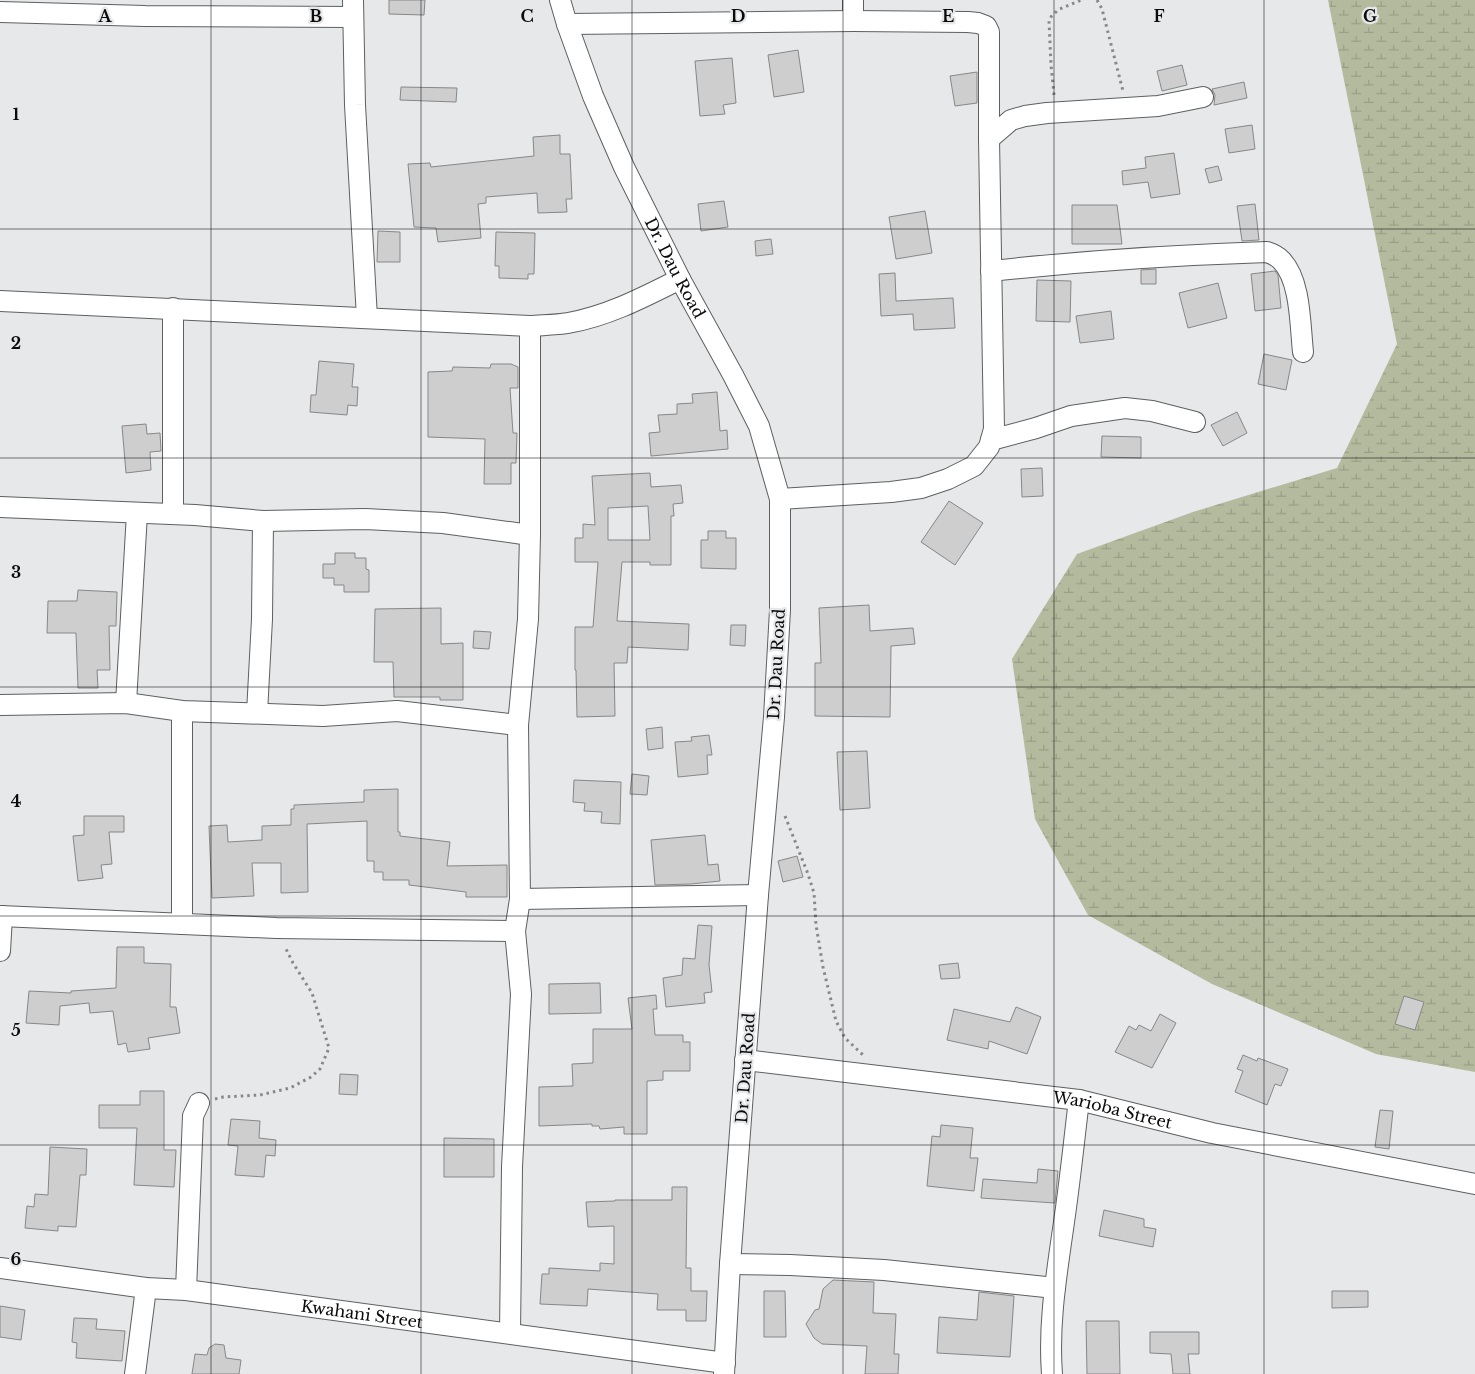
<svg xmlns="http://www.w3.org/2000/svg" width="1475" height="1374" font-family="'Libre Baskerville',serif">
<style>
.wetland{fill:url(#wetland-marsh)}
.building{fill:#cfcecf;stroke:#888788;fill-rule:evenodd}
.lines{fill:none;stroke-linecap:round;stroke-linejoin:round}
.street-casing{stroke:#5e5f61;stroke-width:22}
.path{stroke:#868889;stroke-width:3;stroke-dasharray:2.5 4;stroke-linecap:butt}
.street{stroke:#fff;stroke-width:20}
.grid{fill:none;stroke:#0b0b0c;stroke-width:1;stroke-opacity:0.55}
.labels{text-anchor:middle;stroke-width:4.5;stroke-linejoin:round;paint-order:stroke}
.street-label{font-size:16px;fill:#0b0b0c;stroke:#e6e8e9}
.grid-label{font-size:16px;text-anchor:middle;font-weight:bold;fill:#0b0b0c;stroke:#e6e8e9;stroke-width:4.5;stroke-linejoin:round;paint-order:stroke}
</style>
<defs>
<pattern id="wetland-marsh" width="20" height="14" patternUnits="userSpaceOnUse" patternTransform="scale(1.25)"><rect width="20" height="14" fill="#b3ba9d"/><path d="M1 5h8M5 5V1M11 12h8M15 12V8" fill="none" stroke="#999f86"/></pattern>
</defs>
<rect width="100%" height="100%" fill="#e6e8e9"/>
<polygon class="wetland" points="1328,0 1475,0 1475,1072 1376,1054 1212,984 1088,915 1035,819 1012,659 1077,554 1193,512 1337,468 1397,344"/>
<g class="building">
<polygon points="389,0 425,0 424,15 389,14"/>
<polygon points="798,50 804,92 774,97 768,55"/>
<polygon points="732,58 736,103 723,105 725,114 700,116 695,61"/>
<polygon points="1182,65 1187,85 1162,91 1157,71"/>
<polygon points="977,72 977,103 955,106 950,76"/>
<polygon points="1244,82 1247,98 1214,105 1215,95 1212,89"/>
<polygon points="401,87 457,88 456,102 400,100"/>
<polygon points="1252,125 1255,149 1229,153 1225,129"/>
<polygon points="560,135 560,154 570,154 572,199 566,199 567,212 538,213 537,193 486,197 486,203 478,204 481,238 438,242 436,228 414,227 408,164 430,163 431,167 534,156 533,137"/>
<polygon points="1174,153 1180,194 1151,198 1148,182 1123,185 1122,171 1146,168 1145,157"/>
<polygon points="1218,166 1222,180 1209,183 1205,169"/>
<polygon points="724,201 728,227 701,231 698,204"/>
<polygon points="1255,204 1259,240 1242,241 1237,206"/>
<polygon points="1072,205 1117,205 1122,244 1072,244"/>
<polygon points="925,211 932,253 896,259 889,217"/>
<polygon points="378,231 400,232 400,262 377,262"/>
<polygon points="496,232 535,233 534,274 528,274 528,279 499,278 499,266 495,266"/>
<polygon points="771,239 773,254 756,256 755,241"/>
<polygon points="1156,269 1156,284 1141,284 1141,270"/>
<polygon points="1275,271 1278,275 1281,308 1255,311 1251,274"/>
<polygon points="895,273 896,301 953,298 955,328 914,330 913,314 881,316 879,274"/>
<polygon points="1037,280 1071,281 1070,322 1036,321"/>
<polygon points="1218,283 1227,318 1188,328 1179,293"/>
<polygon points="1111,311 1114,339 1080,343 1076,316"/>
<polygon points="1264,354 1292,360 1286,390 1258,384"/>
<polygon points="319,361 354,364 352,387 358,387 357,406 348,405 347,415 310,412 311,395 316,395"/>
<polygon points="491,364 511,364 518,367 518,388 510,388 513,433 517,433 516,463 511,463 511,484 484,484 485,439 428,437 428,372 452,371 453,367 490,368"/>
<polygon points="717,392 720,431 727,430 728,449 651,456 649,433 660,432 658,415 677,414 677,404 693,403 692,394"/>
<polygon points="1237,412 1247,433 1223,446 1211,425"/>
<polygon points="146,424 147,434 160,433 161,451 150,452 151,470 126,473 122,426"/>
<polygon points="1102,436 1141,437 1141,458 1101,457"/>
<polygon points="1042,468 1043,496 1022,497 1021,469"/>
<path d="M650,473L651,487L681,485L683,503L673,504L674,516H671V565H650V562H622L617,621L689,624L688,650L628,647L627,663H614L615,716L577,717L576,670H575V627H593L598,562H575V538H583V524L595,525L592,476ZM648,506L650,540H608V508Z"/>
<polygon points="949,501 983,523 955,565 921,542"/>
<polygon points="708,531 726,531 726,538 736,538 736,569 701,568 701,540 708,540"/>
<polygon points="335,553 355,553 355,558 366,558 366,569 369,570 369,592 344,592 344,585 334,585 334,578 323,578 323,564 335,564"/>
<polygon points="78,590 117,592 116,626 109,626 110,670 97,670 98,688 78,688 76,633 47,633 48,601 77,601"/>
<polygon points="869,605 870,631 913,628 915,644 891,646 890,717 815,716 815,663 821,663 819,608"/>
<polygon points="441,608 441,644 463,643 463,700 440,700 440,697 394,697 393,662 374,662 375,609"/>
<polygon points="731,625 746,625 745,646 730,645"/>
<polygon points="474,631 491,632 489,649 473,648"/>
<polygon points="662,727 663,748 648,750 646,729"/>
<polygon points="709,735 712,755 707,755 708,774 678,777 675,742 692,741 691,737"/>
<polygon points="867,751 870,808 840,810 837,752"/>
<polygon points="632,774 649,776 647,795 630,794"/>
<polygon points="574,780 621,782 620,824 601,823 602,812 584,811 585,803 573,802"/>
<polygon points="398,789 398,832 400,832 400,836 450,842 447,866 507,865 507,897 466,897 466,892 409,885 409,880 383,880 383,872 374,872 374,861 367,861 367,821 307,824 308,892 281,893 281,863 252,863 254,896 212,898 209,826 227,825 228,842 262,840 262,826 291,825 291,809 294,809 294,805 364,802 364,790"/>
<polygon points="84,816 124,816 124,832 109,832 112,864 101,865 103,878 78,881 73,836 84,835"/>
<polygon points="705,835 708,865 718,864 720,881 691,884 655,885 651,840"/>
<polygon points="797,856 803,877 783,882 778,861"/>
<polygon points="698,925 712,926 709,965 712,992 704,993 705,1003 666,1007 663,978 682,975 683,958 695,959"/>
<polygon points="117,947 144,947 144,963 171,964 170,1007 176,1007 180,1033 148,1038 150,1049 128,1052 126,1043 118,1045 113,1011 90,1013 89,1003 60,1006 59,1025 26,1023 29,991 71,993 71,991 116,988"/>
<polygon points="958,963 960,978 941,979 939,965"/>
<polygon points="600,983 601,1013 549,1014 549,984"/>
<polygon points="656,995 657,1009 653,1009 655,1035 683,1035 683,1042 690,1042 690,1071 663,1071 663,1080 647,1081 647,1134 624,1134 624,1127 600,1129 599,1126 592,1126 592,1124 539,1126 539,1087 573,1086 572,1064 593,1063 593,1029 632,1029 628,998"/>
<polygon points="1404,996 1424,1002 1415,1030 1395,1024"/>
<polygon points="1016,1007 1041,1017 1027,1054 989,1041 988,1049 947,1040 954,1009 1010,1022"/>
<polygon points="1160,1014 1176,1023 1152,1068 1115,1052 1129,1026 1136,1030 1139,1025 1151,1031"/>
<polygon points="1243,1055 1257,1061 1258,1058 1288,1069 1281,1086 1275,1084 1267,1105 1235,1092 1243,1071 1237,1069"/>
<polygon points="340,1074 358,1075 357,1095 339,1094"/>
<polygon points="140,1091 164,1091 164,1150 176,1150 174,1187 134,1185 137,1128 99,1128 99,1105 140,1105"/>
<polygon points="1380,1110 1393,1111 1389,1149 1375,1147"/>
<polygon points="231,1119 260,1121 259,1138 276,1140 275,1156 266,1155 264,1177 235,1175 238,1146 228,1145"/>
<polygon points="941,1125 973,1128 970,1158 978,1158 974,1191 927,1186 932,1136 940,1137"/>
<polygon points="444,1138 494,1139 494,1177 444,1177"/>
<polygon points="50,1147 87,1149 86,1175 80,1175 76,1227 58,1226 58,1231 25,1228 27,1206 34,1207 35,1194 48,1195"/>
<polygon points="1038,1169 1058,1171 1055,1203 981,1198 983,1179 1037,1183"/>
<polygon points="672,1187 687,1187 686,1268 691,1268 691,1291 707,1291 706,1321 686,1321 686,1310 657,1310 658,1294 588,1289 587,1306 540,1304 542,1274 549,1274 549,1268 600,1271 600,1263 614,1264 614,1226 588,1227 586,1202 615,1201 615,1200 672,1200"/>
<polygon points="1104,1210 1144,1219 1144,1227 1156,1229 1153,1247 1099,1236"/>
<polygon points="833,1280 874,1282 873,1313 896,1314 894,1354 899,1354 898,1374 865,1374 867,1346 822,1344 814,1338 806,1324 815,1310 819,1309 823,1289"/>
<polygon points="764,1291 785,1291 786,1337 764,1337"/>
<polygon points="1332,1291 1368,1291 1368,1307 1332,1308"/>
<polygon points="979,1292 1014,1296 1010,1357 937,1353 939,1317 977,1320"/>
<polygon points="0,1306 25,1310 21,1340 0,1337"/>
<polygon points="74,1318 97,1319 96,1329 125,1331 122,1361 76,1358 77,1343 72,1342"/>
<polygon points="1086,1321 1119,1321 1120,1374 1087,1374"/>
<polygon points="1150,1332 1199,1332 1199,1354 1188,1354 1190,1374 1173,1374 1171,1354 1150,1353"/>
<polygon points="215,1344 224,1345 226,1358 241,1360 239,1374 192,1374 195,1354 207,1355 209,1348"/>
</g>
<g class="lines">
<defs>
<g id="street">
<polyline points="353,0 355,105 367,318"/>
<path id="s1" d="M560,0L567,24L593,96L624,167L680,279L733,375L759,426L780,499V610L774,717L758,895L730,1264L724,1374"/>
<polyline points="853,0 853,21"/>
<polyline points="0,12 145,16 353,17"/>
<polyline points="567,24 853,21 968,22 978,23 986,26 989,32 989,139 994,429 989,447 974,466 948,479 921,488 891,492 780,499"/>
<polyline points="989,139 1011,120 1025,116 1047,113 1158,106 1203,97"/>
<path d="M991,271C1083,261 1175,255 1267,252C1273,254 1277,256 1281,260C1301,280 1300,325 1303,352"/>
<path d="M0,301L530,326C542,325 556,325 568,323C608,316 644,297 680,279"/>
<polyline points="991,440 1036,428 1071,416 1125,408 1152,411 1195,422"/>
<polyline points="0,507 195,515 263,521 365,519 443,523 530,535"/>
<polyline points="173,514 173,308"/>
<polyline points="126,703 137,513"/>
<polyline points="0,705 126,703 182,711 323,716 397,711 518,725"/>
<polyline points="257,713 262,619 263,521"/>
<polyline points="520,899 758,895"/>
<polyline points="0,916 276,928 515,931"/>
<polyline points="182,924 182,711"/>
<polyline points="0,951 2,916"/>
<path id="s2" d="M745,1060L1079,1100L1212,1133L1475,1184"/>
<polyline points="730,1264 790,1265 884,1270 1055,1288"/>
<path id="s3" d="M0,1268L146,1288L186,1290L725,1363"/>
<polyline points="186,1290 193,1116 199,1103"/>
<polyline points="510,1333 512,1167 521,994 515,931 520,899 518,725 528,619 530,535 530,326"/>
<polyline points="135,1374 146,1288"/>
<path d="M1052,1374C1048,1323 1057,1272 1064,1222C1070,1181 1074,1141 1079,1100"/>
</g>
</defs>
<use href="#street" class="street-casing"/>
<g class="path">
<polyline points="1097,0 1102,9 1123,91"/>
<polyline points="1054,95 1051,65 1049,21 1052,15 1060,9 1081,0"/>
<polyline points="785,816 808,874 814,893 816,925 823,967 836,1021 845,1038 863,1055"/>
<polyline points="215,1099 223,1097 260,1095 290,1088 311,1077 320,1069 329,1048 312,993 293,963 285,947"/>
</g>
<use href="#street" class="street"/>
</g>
<path class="grid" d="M211,0V1374M421,0V1374M632,0V1374M843,0V1374M1054,0V1374M1264,0V1374M0,229H1475M0,458H1475M0,687H1475M0,916H1475M0,1145H1475"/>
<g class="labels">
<g class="street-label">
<text dy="6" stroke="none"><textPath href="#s1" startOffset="292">Dr. Dau Road</textPath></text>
<text transform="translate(776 664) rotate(-87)" y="6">Dr. Dau Road</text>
<text transform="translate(745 1068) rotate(-86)" y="6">Dr. Dau Road</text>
<text dy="6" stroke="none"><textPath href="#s2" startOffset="371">Warioba Street</textPath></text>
<text dy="6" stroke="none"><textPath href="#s3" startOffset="365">Kwahani Street</textPath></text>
</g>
</g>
<g class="grid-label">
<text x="105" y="22">A</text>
<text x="316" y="22">B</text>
<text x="527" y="22">C</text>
<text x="738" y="22">D</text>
<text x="948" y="22">E</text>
<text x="1159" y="22">F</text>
<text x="1370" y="22">G</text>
<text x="16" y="120">1</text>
<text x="16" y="349">2</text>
<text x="16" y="578">3</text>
<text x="16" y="807">4</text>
<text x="16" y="1036">5</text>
<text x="16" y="1265">6</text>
</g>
</svg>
